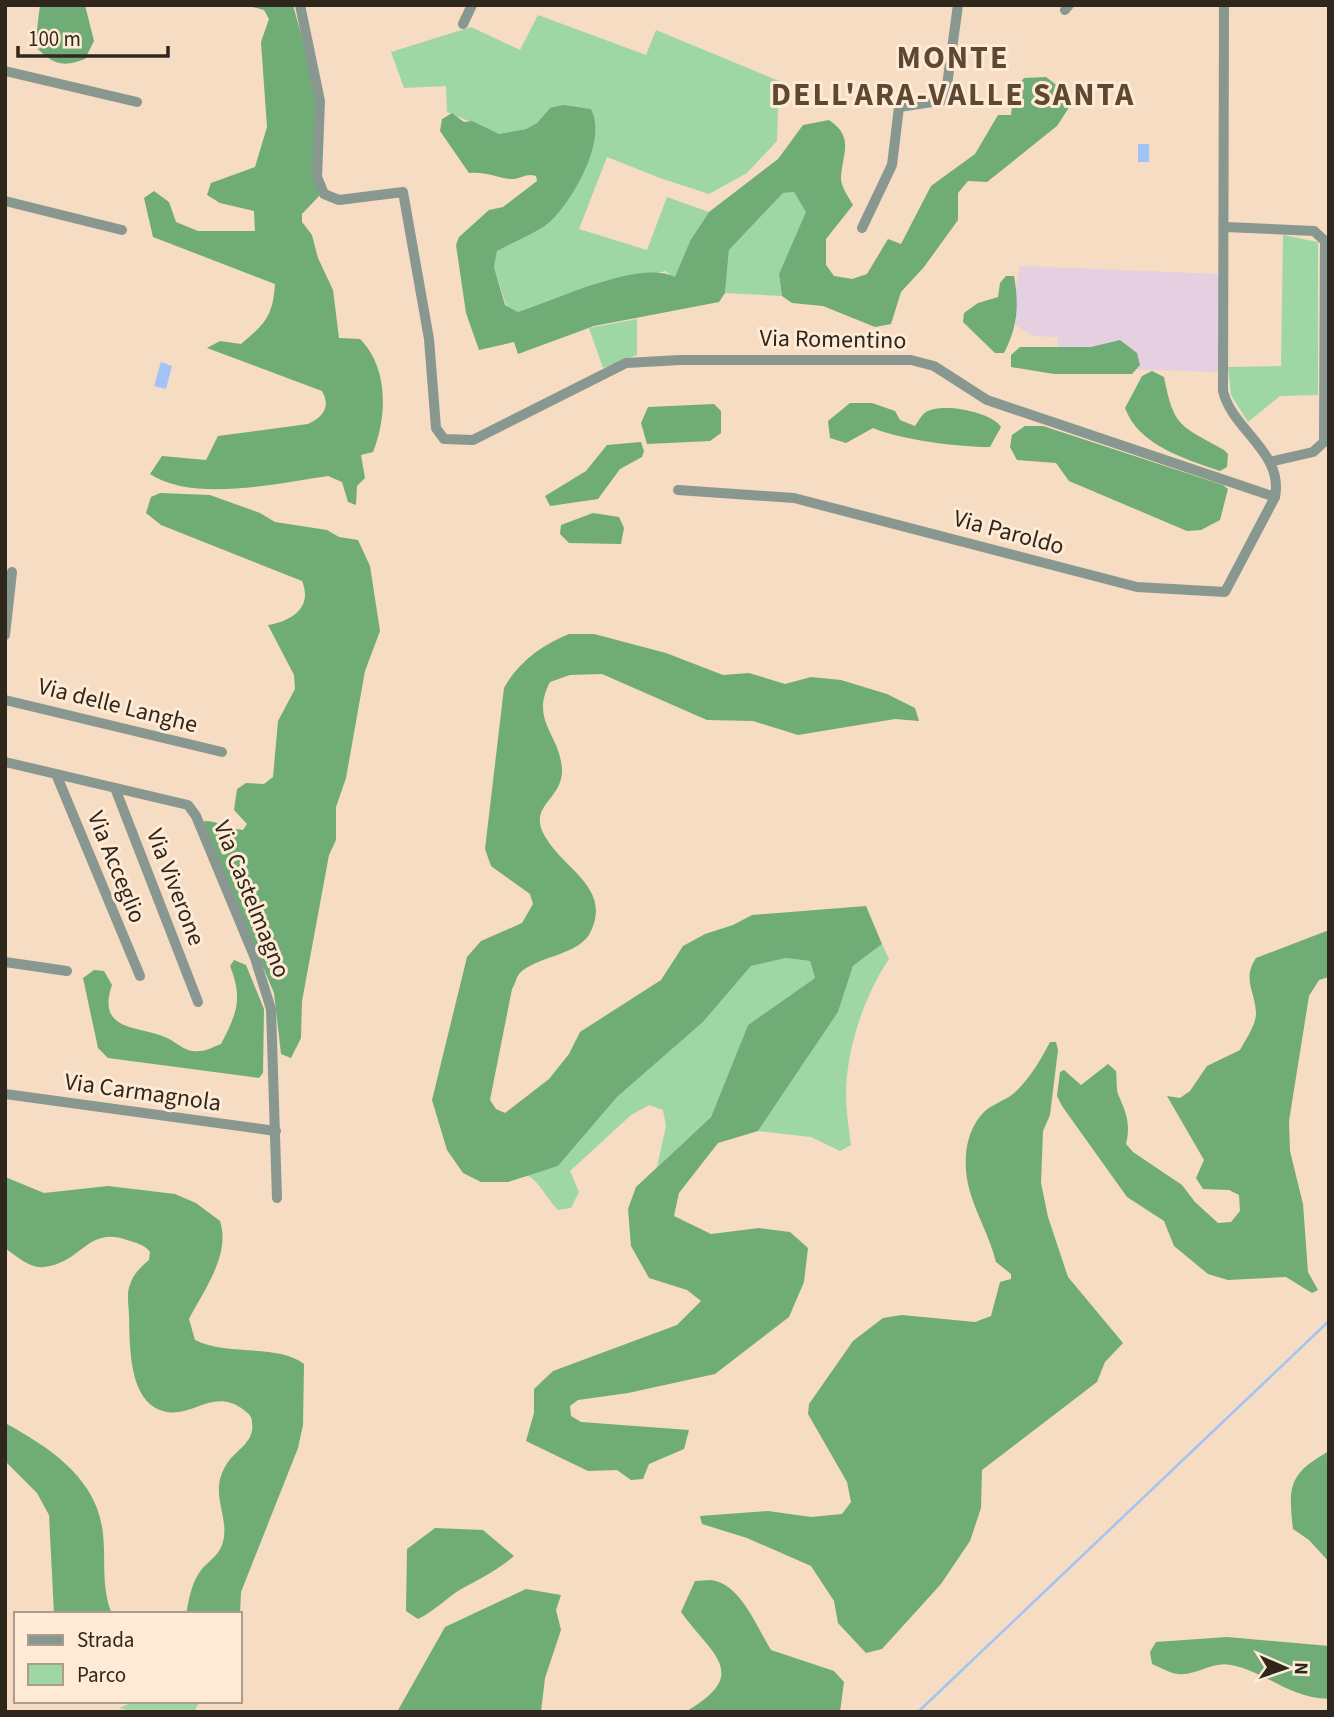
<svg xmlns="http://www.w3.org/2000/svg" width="1334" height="1717" font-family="'Source Sans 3',sans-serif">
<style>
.industrial{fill:#e4d0e0}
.green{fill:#9ed7a4}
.forest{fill:#70ac76}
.water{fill:#a1c3f6}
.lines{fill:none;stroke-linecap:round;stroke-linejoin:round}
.stream{stroke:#a1c3f6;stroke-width:2.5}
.minor{stroke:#88978f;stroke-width:10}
.labels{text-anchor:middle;stroke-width:6;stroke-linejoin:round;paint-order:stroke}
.street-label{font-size:24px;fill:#2f261c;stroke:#ffead5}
.district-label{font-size:32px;font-weight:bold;letter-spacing:2px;fill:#5d4831;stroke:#ffead5}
</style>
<rect width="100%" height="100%" fill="#f5dcc2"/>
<polygon class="industrial" points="1020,266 1220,274 1220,372 1056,367 1058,337 1033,336 1009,321"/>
<g class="green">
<path d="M538,15L646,55L656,30L779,81L777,141L747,173L709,194L660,178L607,157L579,229L647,250L667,197L709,212L690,241L675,278L665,271L518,312L506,305L494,267L497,251C511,242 544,229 554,218C571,197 604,135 591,109L550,108L537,123L526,129L499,134L447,112L446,86L404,88L391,52L471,27L520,50Z"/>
<polygon points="794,192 807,212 779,274 782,296 725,293 729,250 783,193"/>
<polygon points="1283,235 1318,242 1318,395 1280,396 1248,422 1231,395 1228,367 1281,366"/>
<polygon points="637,319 637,355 603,368 589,328"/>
<path d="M882,944L889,959C864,996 846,1050 846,1095C846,1111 849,1128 851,1145L840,1151L811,1137L758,1131L838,1012L853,966Z"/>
<path d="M786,958L810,961L815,978L748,1025L711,1117L657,1167L666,1126L663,1110L649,1105L631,1115L570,1171L579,1192L571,1208L558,1210C546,1198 541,1183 527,1175L558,1166L617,1097L703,1022L751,966Z"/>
<polygon points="136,1701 200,1701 194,1712 135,1712 119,1708"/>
</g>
<g class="forest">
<path d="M40,5H85L94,41L85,59C62,68 52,64 35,46Z"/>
<path d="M245,5H293C302,39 314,73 317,108C320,139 306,164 321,194L302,214V222L312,235L318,258L333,290L339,338L360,339C389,368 387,417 373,452L361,455L365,478L357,486L356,505L348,502L342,482L328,476C278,483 194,503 150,474L162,456L206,460L218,436L308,424C323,417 331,407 322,391L207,348L220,341L241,344C265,324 273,316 275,284L153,237L144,198L154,191L169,202L176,222L198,231H255L254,211L220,203L207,195L211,183L255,167L267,127L261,42L269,19L264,10Z"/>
<path d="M1046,77L1067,93L1070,106L1057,126L987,182L968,181L958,193V220L924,267L901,292L891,324L875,327L823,306L792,303L782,296L779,274L806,212L794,192L783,193L729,250L725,293L719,302L594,326L518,354L514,342L479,350L466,313L456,245L459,237L489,210L503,207L537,181L536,176C526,173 523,178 514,179C502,180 488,171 469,173L440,131L442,119L452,113L464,122L472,121L499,134L526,129L537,123L550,108L563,105L591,109C607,140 575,195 554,218C541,232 514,241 497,251L494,267L505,305L518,312C556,300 640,259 675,277L690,241L709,212L778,159L803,125L829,120C856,138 841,156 841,180C842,188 849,198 853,205L826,239V265L834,276L852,279L867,274L888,239L901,244L931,186L975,154L998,115H1011L1014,90L1024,78Z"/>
<path d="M1006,276H1014C1019,305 1018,326 1004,353H995L963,322L964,313L978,303L998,297L1000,283Z"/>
<polygon points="1120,340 1137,353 1140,365 1132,374 1054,374 1011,367 1011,355 1020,347 1091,347"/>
<path d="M1152,371L1164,377C1174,428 1180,425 1224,450L1228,454L1227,467L1220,471C1186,459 1139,446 1125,408L1142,376Z"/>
<path d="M850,403H872L895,411L900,420L915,426C918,422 922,414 926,412C942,402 992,412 1001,427L990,447C959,447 901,440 873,428L846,443L830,438L828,421Z"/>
<polygon points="714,404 721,411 721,433 710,441 647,444 641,423 648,407"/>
<polygon points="1025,426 1043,426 1223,485 1228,489 1220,520 1201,530 1187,531 1069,481 1056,463 1017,460 1010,447 1012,435"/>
<polygon points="641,442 644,451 642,457 620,469 598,499 550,506 545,496 586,471 607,445"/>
<path d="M160,493L210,495L260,513L275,522L327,530L339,537L358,540L370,566L380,631L365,671L346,778L336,807V840L329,855L302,1001L301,1038L291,1058L281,1054L274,993L205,829L204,821C219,821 228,829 243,830L247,824L234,810L237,789L246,783L264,784L273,777L278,721L295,689L294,675L268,625C292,621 313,607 302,581L161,525L146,513L151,497Z"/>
<polygon points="593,513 619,517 624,528 621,544 569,543 560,534 561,525"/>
<path d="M569,634H594L666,653L723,675L749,673L785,684L811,677L841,680L887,694L915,708L919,721L895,719L798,735L753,721L707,720L602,674L570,675L550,682C529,722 562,735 562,772C561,801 526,806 546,838C565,870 611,888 591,931C580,956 535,956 519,974C516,978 515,985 512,989L490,1100L496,1109L505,1113L549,1079L569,1054L580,1032L661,980L683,946L705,934L733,925L752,915L866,906L882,944L853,966L838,1012L758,1131L718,1143L679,1193L674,1216L711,1234L759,1228L790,1232L808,1248L804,1282L789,1317L715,1374L628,1393L578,1400L570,1406L571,1416L581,1422L689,1430L684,1449L649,1464L643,1479L631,1480L617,1470L588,1471L526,1441L534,1413V1389L553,1371L677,1325L701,1301L687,1290L649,1278L631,1246L628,1209L636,1187L711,1117L748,1025L815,978L810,961L786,958L751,966L703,1022L617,1097L558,1166L508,1182H481L463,1173L447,1150L432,1100L467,957L481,941L522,923L533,904L530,894L491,866L485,849L504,688C518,662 542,645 569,634Z"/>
<path d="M1329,930V977L1319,980L1309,996L1289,1121L1290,1151L1303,1204L1308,1272L1318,1290L1312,1293L1286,1277L1228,1280L1208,1274L1174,1246L1164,1221L1127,1197L1062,1106L1057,1096L1060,1072L1064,1070L1081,1085L1108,1064L1116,1071C1117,1078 1116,1087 1118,1094C1126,1113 1131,1123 1126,1144L1133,1152L1182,1185L1195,1202L1218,1223L1231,1222L1240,1211L1239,1195L1229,1190L1203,1189L1196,1178L1204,1160L1167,1096L1180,1098L1190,1091L1207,1066L1240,1050C1246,1039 1256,1025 1256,1013C1255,991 1242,979 1256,958Z"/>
<path d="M234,960L246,965L264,1009L263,1073L259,1078L108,1058L98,1048L83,978L94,970L104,971L112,985C95,1034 143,1025 169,1039C180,1045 187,1053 200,1051C207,1051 215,1046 221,1044C237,1013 243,999 230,966Z"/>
<path d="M1050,1042H1056L1058,1050L1050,1115L1043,1131L1041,1183L1048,1217L1068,1277L1123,1343L1105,1362L1097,1382L982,1470L981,1508L970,1541L941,1584L882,1649L866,1653L838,1623L834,1601L811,1566L747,1538L702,1524L700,1516L768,1511L811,1517L842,1514L851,1502L847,1482L808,1414L809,1404L853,1341L883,1318L902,1315L975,1322L991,1316L1000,1282L1011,1279V1274L996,1262C990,1237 977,1216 970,1192C962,1165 964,1131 985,1111C993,1104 1004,1101 1013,1094C1029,1080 1040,1061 1050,1042Z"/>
<path d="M5,1177L44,1193L108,1186L175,1194L196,1203L220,1221C231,1254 204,1290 189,1319L195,1340C225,1356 280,1344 304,1364L303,1425L298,1448L241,1592L240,1614H186C189,1600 191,1585 199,1573C205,1563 218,1557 222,1545C232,1516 206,1494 228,1462C238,1449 255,1441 252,1423C252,1416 249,1414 244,1410C213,1386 191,1420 163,1411C128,1401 130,1344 129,1316C129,1307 126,1293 130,1285C133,1274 141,1267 149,1260L150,1252C144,1244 136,1243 127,1240C87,1226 82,1263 44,1267C30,1269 15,1255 5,1248Z"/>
<path d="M5,1423C47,1446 94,1476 102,1527C107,1557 100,1585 112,1614H54L49,1515L37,1493L5,1461Z"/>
<path d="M1329,1451V1562L1309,1540L1293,1529C1288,1485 1289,1474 1329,1451Z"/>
<path d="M435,1528L483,1530L514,1556C494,1572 485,1576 463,1588C447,1597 435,1611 418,1619L406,1611L407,1549Z"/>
<path d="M711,1580C741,1584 756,1626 771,1650L834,1671L844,1682L840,1712H685C752,1674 712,1655 681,1612L695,1581Z"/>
<polygon points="526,1589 561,1595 556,1610 561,1630 545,1678 541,1712 397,1712 445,1627"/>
<path d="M1227,1637L1329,1646V1699C1288,1698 1267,1672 1231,1665C1212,1661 1197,1676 1178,1674C1169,1673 1160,1667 1152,1664L1150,1652L1156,1642Z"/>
</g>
<g class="water">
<rect x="1138" y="144" width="11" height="18"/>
<polygon points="161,362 172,366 166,389 154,386"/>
</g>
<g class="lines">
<polyline class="stream" points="918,1712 1329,1321"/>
<g class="minor">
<path d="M300,5L320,101L317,177L324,194L339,200L403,192L429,339L436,428L444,439L473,440L626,363L680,360H911L934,366L987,400L1275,497C1284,452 1232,430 1223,391L1224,5"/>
<polyline points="1065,10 1069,5"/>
<polyline points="463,24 472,5"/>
<polyline points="5,71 137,102"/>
<polyline points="5,201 122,230"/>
<polyline points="1225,227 1314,231 1325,241 1324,442 1313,452 1270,462"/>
<polyline points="862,228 892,165 899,107 945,100 958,5"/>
<polyline points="678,490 794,498 1137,587 1225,592 1275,497"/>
<polyline points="5,635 12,572"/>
<polyline points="5,700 222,752"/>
<polyline points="5,762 188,805 196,816 255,958 271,1009 277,1198"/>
<polyline points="56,774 140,976"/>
<polyline points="115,788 198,1002"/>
<polyline points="5,962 67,971"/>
<polyline points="5,1094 276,1131"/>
</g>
</g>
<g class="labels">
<g class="street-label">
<text transform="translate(833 339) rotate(1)" y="8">Via Romentino</text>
<text transform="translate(1009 532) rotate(15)" y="8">Via Paroldo</text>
<text transform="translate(118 705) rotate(14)" y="8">Via delle Langhe</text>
<text transform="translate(117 867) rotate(68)" y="8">Via Acceglio</text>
<text transform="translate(176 887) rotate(69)" y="8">Via Viverone</text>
<text transform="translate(252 899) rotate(68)" y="8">Via Castelmagno</text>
<text transform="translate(143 1092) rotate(8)" y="8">Via Carmagnola</text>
</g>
<g class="district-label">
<text x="953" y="68">MONTE<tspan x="953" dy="37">DELL'ARA-VALLE SANTA</tspan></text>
</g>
</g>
<rect width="1334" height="1717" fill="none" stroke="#2f261c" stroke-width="14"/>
<rect x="14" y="1612" width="228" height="91" fill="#ffead5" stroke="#ac9c8b" stroke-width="2"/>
<rect x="28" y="1635" width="35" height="10" fill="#88978f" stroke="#ac9c8b" stroke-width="2"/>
<text x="77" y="1647" font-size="21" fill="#2f261c">Strada</text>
<rect x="28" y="1664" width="35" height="21" fill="#9ed7a4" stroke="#ac9c8b" stroke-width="2"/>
<text x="77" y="1682" font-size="21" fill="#2f261c">Parco</text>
<g transform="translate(1285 1668) rotate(92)" stroke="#ffead5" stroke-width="5" paint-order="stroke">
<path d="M0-5L12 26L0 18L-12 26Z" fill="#2f261c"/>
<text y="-10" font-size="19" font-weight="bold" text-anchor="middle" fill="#2f261c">N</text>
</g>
<path d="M18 46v10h150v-10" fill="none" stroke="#2f261c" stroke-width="3.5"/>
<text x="28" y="46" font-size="21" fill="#2f261c" stroke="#ffead5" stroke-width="5" paint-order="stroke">100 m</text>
</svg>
